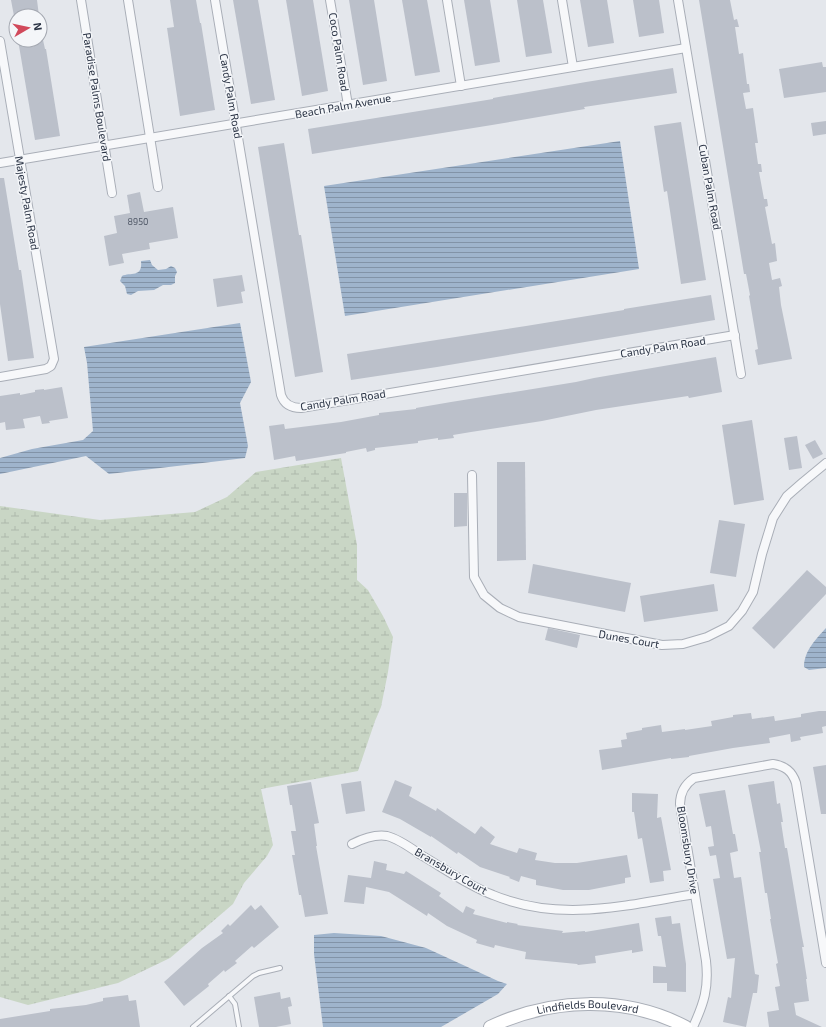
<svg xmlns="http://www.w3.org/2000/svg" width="826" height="1027" font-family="'Exo 2',sans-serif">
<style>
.wetland{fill:url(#wetland-marsh)}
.water{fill:url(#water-rules)}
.building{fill:#bbc0ca}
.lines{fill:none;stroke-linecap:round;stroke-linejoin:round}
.lane-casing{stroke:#a9aeb7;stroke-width:6}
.street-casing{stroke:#a9aeb7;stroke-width:10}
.secondary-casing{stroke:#a9aeb7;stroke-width:14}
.lane{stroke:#f7f8fa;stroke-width:4}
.street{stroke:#f7f8fa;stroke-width:8}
.secondary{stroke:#fff;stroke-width:12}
.labels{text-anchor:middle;stroke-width:3;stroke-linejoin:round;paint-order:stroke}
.number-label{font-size:9px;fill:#4f5766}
.street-label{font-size:11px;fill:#2b3445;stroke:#f4f6f9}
</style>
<defs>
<pattern id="wetland-marsh" width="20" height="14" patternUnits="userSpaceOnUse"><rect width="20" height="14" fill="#c9d6c5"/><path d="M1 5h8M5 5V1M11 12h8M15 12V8" fill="none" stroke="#adb8ab"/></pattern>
<pattern id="water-rules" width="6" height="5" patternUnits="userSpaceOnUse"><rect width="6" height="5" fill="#9fb4cc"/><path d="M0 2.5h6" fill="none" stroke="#8293a7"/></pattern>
</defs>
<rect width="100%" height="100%" fill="#e4e7ec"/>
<polygon class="wetland" points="341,458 357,545 357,580 368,590 383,616 393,637 388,672 381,707 375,721 358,771 261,789 273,845 267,856 244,883 233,904 170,958 118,983 28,1005 0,997 0,506 100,520 195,512 227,497 256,472"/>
<g class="water">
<polygon points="620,141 639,269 345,316 324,186"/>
<path d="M150,260L152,265L158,270L166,269L171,266L175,268L177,272L175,276V283L171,285H163L154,290L138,291L131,295L127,294L125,286L120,281L122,276C130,272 143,278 141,261Z"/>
<polygon points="240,323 251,382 240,403 248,446 245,458 109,474 86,456 0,474 0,458 32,449 83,440 93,431 87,363 84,347"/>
<path d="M826,628V668L809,670L804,667C804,651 816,639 826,628Z"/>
<polygon points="334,933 381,936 426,948 498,981 507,984 498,994 441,1027 323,1027 314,954 314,935"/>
</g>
<g class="building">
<polygon points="11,0 37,0 39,16 14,16"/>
<polygon points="170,0 196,0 200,23 201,23 215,110 180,116 167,28 174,27"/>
<polygon points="233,0 258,0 275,100 251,104"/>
<polygon points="286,0 313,0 328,91 302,96"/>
<polygon points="349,0 374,0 387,81 363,85"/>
<polygon points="402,0 427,0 440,72 415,76"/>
<polygon points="464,0 490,0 500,62 475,66"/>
<polygon points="517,0 543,0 552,53 526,57"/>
<polygon points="580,0 607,0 614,43 588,47"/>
<polygon points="633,0 659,0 664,33 639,37"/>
<polygon points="699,0 730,0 734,20 737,19 739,27 735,27 739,54 743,53 747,84 749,84 750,92 743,93 746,109 753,108 758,143 755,143 758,164 761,164 762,172 759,172 764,199 767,199 768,206 765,207 772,244 775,243 777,261 769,263 772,280 780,278 782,286 779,287 781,305 792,359 758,365 755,350 758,349 749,296 750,295 746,274 744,274"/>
<polygon points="18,40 43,40 45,49 46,49 60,136 35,140"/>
<polygon points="822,62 823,67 826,67 826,92 784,98 779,69"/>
<polygon points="673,68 677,93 584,107 585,109 492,125 312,154 308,129 493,99 493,98 586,82"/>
<polygon points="826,121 826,134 813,136 811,123"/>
<polygon points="681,122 706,280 681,284 667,191 664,192 654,126"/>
<polygon points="284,143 299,235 301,235 323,372 295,377 258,147"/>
<polygon points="0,178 4,178 19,270 21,270 34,358 8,361 0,304"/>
<polygon points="140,192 144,212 173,207 178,238 149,243 150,249 122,254 124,263 109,266 104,236 117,233 114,216 130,213 127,195"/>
<polygon points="242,275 245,291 241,292 243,303 217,307 213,279"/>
<polygon points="711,295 715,320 437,367 351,380 347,354 526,326 624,310 624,309"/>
<polygon points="716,357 722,392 689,398 688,396 596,410 542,421 471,432 453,435 454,438 438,440 438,438 418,441 418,443 375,448 375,450 367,452 366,448 346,452 346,453 296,461 295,456 274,460 269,426 284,424 285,429 341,422 379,415 379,413 416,409 416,408 451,402 576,382 594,378"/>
<polygon points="62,387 68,418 49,421 50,423 42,424 40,416 23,419 25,428 6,430 5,422 0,423 0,396 20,393 20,395 35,392 35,390 44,389 44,390"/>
<polygon points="752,420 764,500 734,505 722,425"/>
<polygon points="797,436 802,468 789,470 784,438"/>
<polygon points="815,440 823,454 813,459 805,445"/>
<polygon points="497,462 525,462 526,560 497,561"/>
<polygon points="454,493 467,493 467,526 454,527"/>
<polygon points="719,520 745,524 736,577 710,573"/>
<polygon points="533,564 631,583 625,612 528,593"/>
<polygon points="807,570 826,587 826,594 774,649 752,628"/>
<polygon points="714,584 718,611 644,622 640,596"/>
<polygon points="548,628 580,635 577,648 545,640"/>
<polygon points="819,711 826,711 826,726 822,727 823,733 800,737 801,740 791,742 790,734 769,738 770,743 733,748 689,756 689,757 671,759 671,758 602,770 599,750 622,747 621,740 627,739 626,733 642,730 642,728 661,725 662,732 685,729 685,730 712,726 711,721 733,717 733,715 751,713 752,719 774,716 775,721 801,717 801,714"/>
<polygon points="826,765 826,814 821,814 813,767"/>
<polygon points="395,780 412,787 409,796 436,811 437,808 475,834 481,826 495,837 490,844 517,853 519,848 537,853 535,860 555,863 577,863 627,855 631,877 625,878 625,883 589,890 563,890 536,885 536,880 521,876 519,882 509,878 510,877 480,867 458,852 457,854 431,836 431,837 400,819 382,812"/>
<polygon points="361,781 365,811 346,814 341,784"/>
<polygon points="774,781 777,804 780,803 783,822 781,822 785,848 787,848 802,937 804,947 802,947 807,979 806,979 809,1001 794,1003 796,1015 822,1027 769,1027 767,1012 779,1010 775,987 780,986 776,964 778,963 770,919 771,919 767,893 765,893 759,852 761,852 748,785"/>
<polygon points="311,782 319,823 314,824 317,846 316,846 328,914 305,917 301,895 299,895 292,855 295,855 291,831 296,831 292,805 290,805 287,786"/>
<polygon points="725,790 733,834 735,834 738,851 730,853 734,878 741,877 755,974 759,975 757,993 753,993 746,1027 723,1022 728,997 731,998 735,958 727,959 713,879 720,878 716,855 710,856 708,847 714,846 711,826 706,827 699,794"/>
<polygon points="632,793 658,794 657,818 661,817 671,870 663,871 664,881 650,883 642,838 638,839 634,812 632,812"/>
<polygon points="374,861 387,864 386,870 404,874 406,871 441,893 439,896 463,913 466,906 475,910 473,914 507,923 507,922 518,924 517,925 563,931 562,933 585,931 585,932 639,923 643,951 632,953 632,950 595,956 596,963 578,965 577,964 525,959 526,952 495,945 494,948 476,943 477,940 447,926 428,913 427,916 389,892 366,887 364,904 344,902 348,875 371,878"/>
<polygon points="251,905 255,910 261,905 279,927 254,948 252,946 235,961 237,963 225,972 224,970 208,984 209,986 184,1006 164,982 202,948 223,933 221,931 228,924 230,926"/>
<polygon points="671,916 672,924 680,923 686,964 686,992 667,991 667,983 653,983 653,966 666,967 661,936 658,936 655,918"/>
<polygon points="280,992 281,999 290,997 292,1006 288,1007 291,1024 276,1027 259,1027 254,997"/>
<polygon points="128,995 129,1001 136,1000 140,1027 0,1027 0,1019 50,1011 50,1009 86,1005 103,1001 103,998"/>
</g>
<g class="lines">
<defs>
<g id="lane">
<polyline points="229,996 235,1004 239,1027"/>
<polyline points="193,1027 253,976 259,973 280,968"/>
</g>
<g id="street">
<polyline points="81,0 112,193"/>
<polyline points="128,0 158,187"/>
<path d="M215,0L281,395C284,404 291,408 301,408L735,335"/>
<polyline points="330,0 348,105"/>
<polyline points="447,0 461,86"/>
<polyline points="562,0 573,67"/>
<polyline points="678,0 741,374"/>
<polyline points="0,41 54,359 51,366 46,369 0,377"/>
<polyline points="0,163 686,48"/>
<polyline points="472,475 474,577 484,595 500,608 519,617 662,645 683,644 707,637 729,626 742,611 753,592 762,554 773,518 787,496 803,482 826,463"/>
<path d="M352,844C362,839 375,834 387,836C399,839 411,848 421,855C445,869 467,885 493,895C561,923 626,905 695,894"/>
<path d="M693,1027C704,1003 709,988 706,961L680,804C680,793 684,785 694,778L773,764C785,766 792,771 796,783L826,963"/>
</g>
<g id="secondary">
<path id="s1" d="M490,1027C551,998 625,995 686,1027"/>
</g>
</defs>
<use href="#lane" class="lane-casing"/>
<use href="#street" class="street-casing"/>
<use href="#secondary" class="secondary-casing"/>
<use href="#lane" class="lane"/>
<use href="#street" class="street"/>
<use href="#secondary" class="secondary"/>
</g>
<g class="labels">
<g class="number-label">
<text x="138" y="225">8950</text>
</g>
<g class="street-label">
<text transform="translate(339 52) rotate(81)" y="4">Coco Palm Road</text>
<text transform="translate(231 96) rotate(80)" y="4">Candy Palm Road</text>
<text transform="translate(97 97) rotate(81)" y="4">Paradise Palms Boulevard</text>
<text transform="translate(343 106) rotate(-10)" y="4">Beach Palm Avenue</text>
<text transform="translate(710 187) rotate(80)" y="4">Cuban Palm Road</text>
<text transform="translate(27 203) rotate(80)" y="4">Majesty Palm Road</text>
<text transform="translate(663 347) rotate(-9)" y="4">Candy Palm Road</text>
<text transform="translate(343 400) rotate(-9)" y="4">Candy Palm Road</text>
<text transform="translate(629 639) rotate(10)" y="4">Dunes Court</text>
<text transform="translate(688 850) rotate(81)" y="4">Bloomsbury Drive</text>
<text transform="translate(451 871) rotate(30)" y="4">Bransbury Court</text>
<text dy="4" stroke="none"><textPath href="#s1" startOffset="101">Lindfields Boulevard</textPath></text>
</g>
</g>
<g transform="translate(28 28) rotate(81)"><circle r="19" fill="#f4f6f9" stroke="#a4a8b1"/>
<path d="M0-3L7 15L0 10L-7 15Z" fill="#d1495b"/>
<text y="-6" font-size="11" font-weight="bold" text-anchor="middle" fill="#2b3445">N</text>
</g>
</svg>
